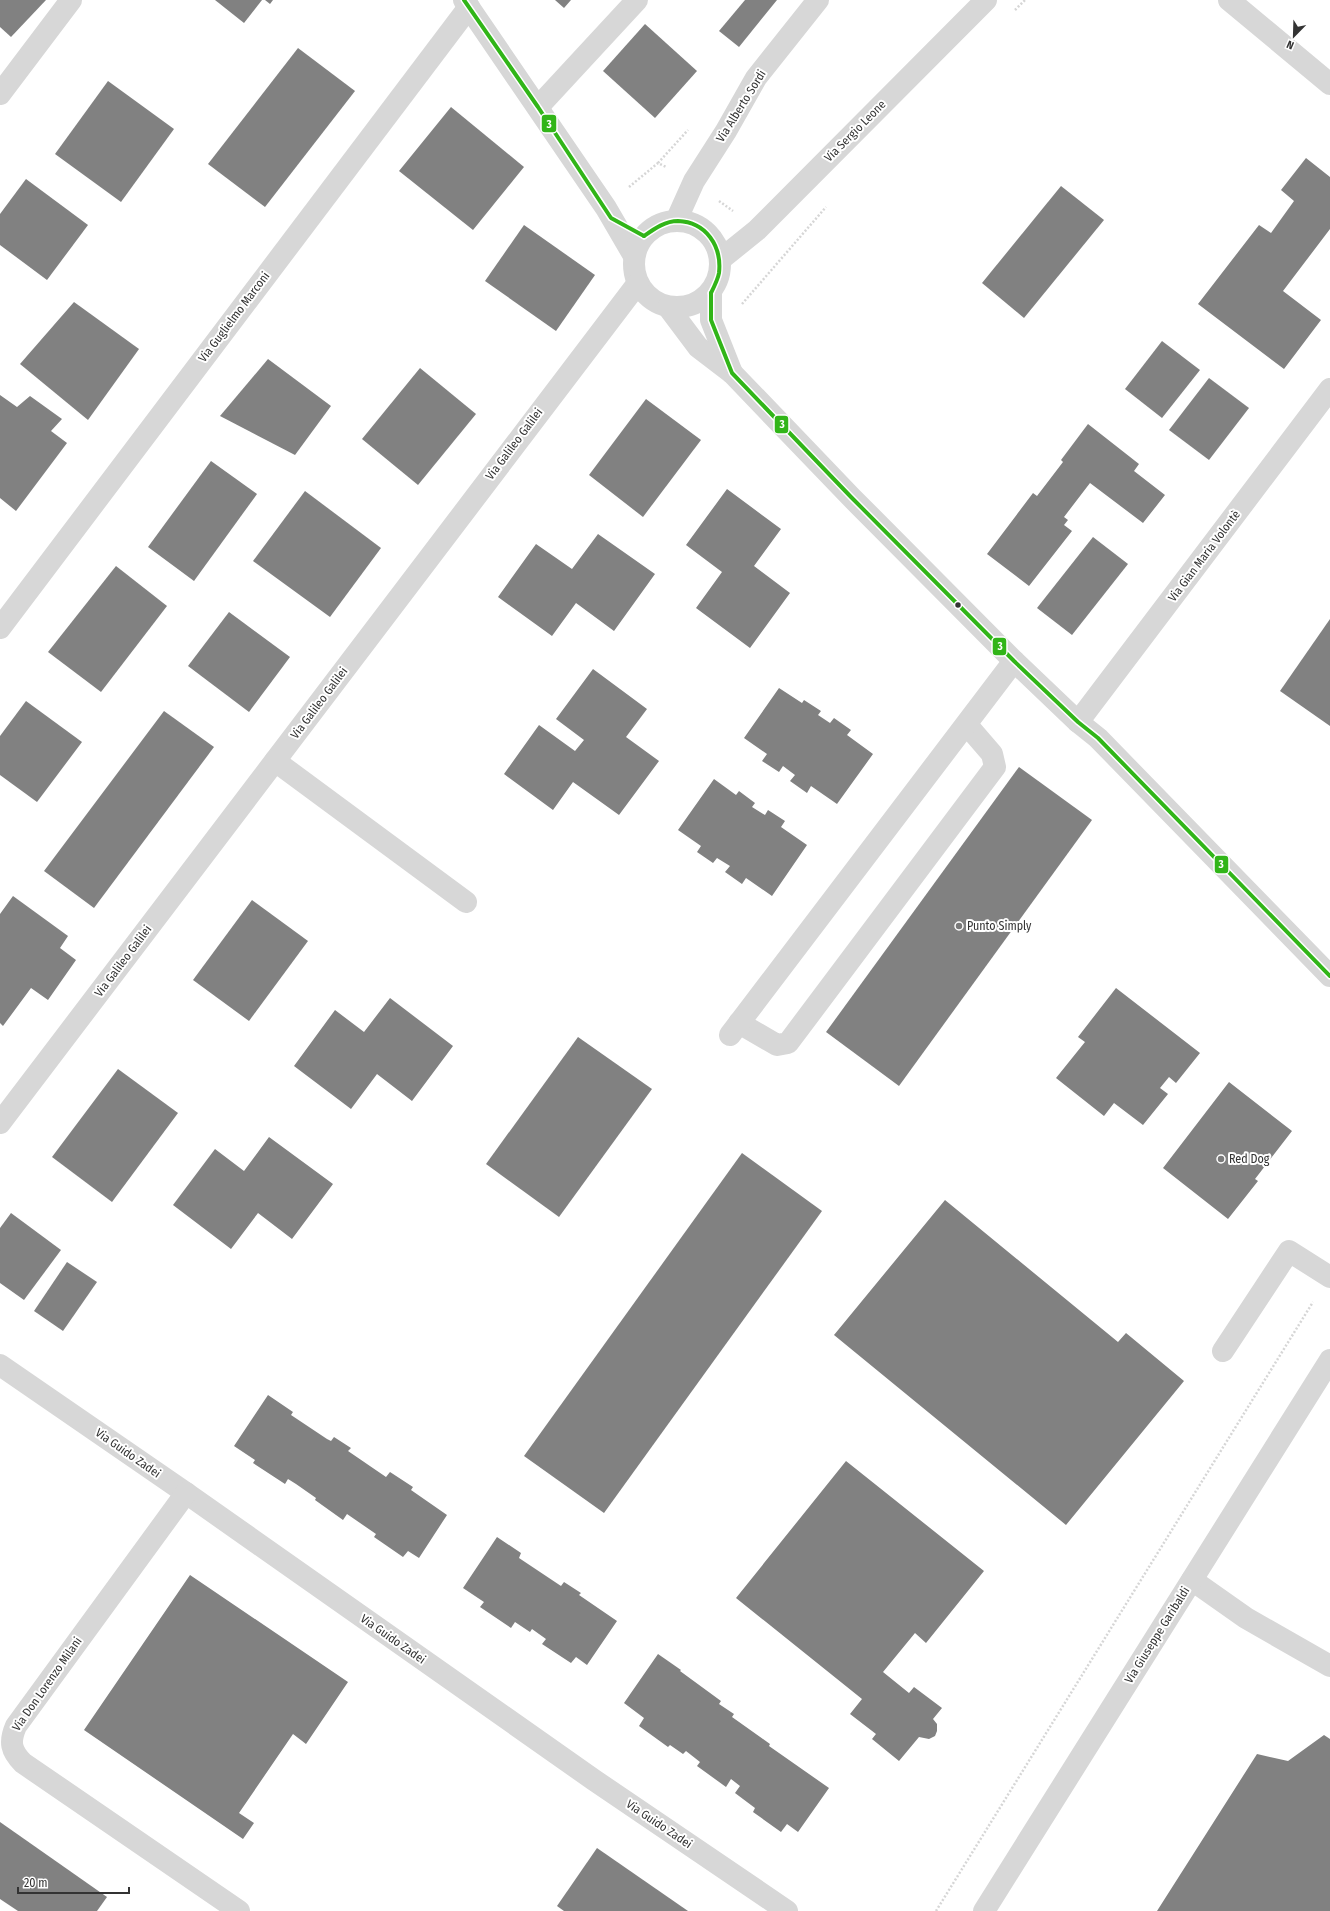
<svg xmlns="http://www.w3.org/2000/svg" width="1330" height="1911" font-family="'Fira Sans Condensed',sans-serif">
<style>
.building{fill:#818181}
.lines{fill:none;stroke-linecap:round;stroke-linejoin:round}
.path{stroke:#d6d6d6;stroke-width:2.5;stroke-dasharray:2 2;stroke-linecap:butt}
.minor{stroke:#d7d7d7;stroke-width:22}
.bus-1-casing{stroke:#fff;stroke-width:7}
.bus-1{stroke:#31b518;stroke-width:4}
.bus-dot{fill:#333;stroke:#fff;stroke-width:1.5}
.poi-dot{fill:#7a7a7a;stroke:#fff;stroke-width:1.5}
.labels{text-anchor:middle;stroke-width:4;stroke-linejoin:round;paint-order:stroke}
.street-label{font-size:12px;fill:#333;stroke:#fff}
.poi-label{font-size:12px;fill:#333;stroke:#fff;text-anchor:start}
.line-badge{stroke:#fff;stroke-width:1.5}
.badge-label{font-size:11px;text-anchor:middle;font-weight:bold;fill:#fff}
</style>
<rect width="100%" height="100%" fill="#fff"/>
<g class="building">
<polygon points="0,0 46,0 11,37 0,27"/>
<polygon points="215,0 262,0 244,23"/>
<polygon points="265,0 273,0 270,4"/>
<polygon points="555,0 571,0 564,8"/>
<polygon points="745,0 777,0 739,47 719,31"/>
<polygon points="645,24 697,71 655,118 603,71"/>
<polygon points="298,48 355,91 265,207 208,164"/>
<polygon points="108,81 174,129 121,202 55,154"/>
<polygon points="451,107 524,167 473,230 399,171"/>
<polygon points="1306,158 1330,177 1330,229 1283,291 1321,320 1284,369 1198,304 1259,225 1271,233 1294,201 1281,190"/>
<polygon points="26,179 88,225 47,280 0,245 0,214"/>
<polygon points="1061,186 1104,220 1024,318 982,283"/>
<polygon points="524,225 595,275 556,331 485,281"/>
<polygon points="74,302 139,349 88,420 20,364"/>
<polygon points="1162,341 1200,370 1162,418 1125,389"/>
<polygon points="268,359 331,406 295,455 220,416"/>
<polygon points="420,368 476,414 418,485 362,439"/>
<polygon points="1209,378 1249,408 1209,460 1169,430"/>
<polygon points="0,395 17,407 30,396 62,419 51,431 67,443 16,511 0,498"/>
<polygon points="646,399 701,440 643,517 589,475"/>
<polygon points="1088,424 1139,464 1134,471 1165,495 1143,523 1090,483 1064,517 1068,520 1064,525 1072,531 1029,586 987,554 1033,493 1037,496 1063,462 1061,460"/>
<polygon points="211,461 257,494 194,581 148,547"/>
<polygon points="727,489 781,529 754,566 790,593 750,648 696,608 722,572 686,545"/>
<polygon points="305,491 381,548 330,617 253,561"/>
<polygon points="598,534 655,574 614,631 576,603 552,636 498,597 536,544 572,569"/>
<polygon points="1093,537 1128,564 1072,635 1037,608"/>
<polygon points="116,566 167,606 101,692 48,652"/>
<polygon points="229,612 290,657 249,712 188,666"/>
<polygon points="1330,619 1330,726 1280,691"/>
<polygon points="593,669 647,709 626,737 659,761 619,815 573,782 553,810 504,774 539,725 575,751 584,740 556,719"/>
<polygon points="779,688 802,703 804,700 821,711 818,715 830,723 834,718 851,730 847,735 873,754 837,804 811,786 807,793 790,781 795,775 783,766 779,772 762,761 767,754 744,738"/>
<polygon points="26,701 82,742 37,802 0,775 0,736"/>
<polygon points="164,711 214,747 94,908 44,871"/>
<polygon points="1019,767 1092,820 899,1086 826,1032"/>
<polygon points="714,779 736,795 739,791 755,803 752,807 765,815 768,810 785,821 781,827 807,845 772,896 746,878 742,884 725,872 730,866 717,858 713,863 697,852 701,846 678,830"/>
<polygon points="13,896 68,936 60,948 76,960 48,1000 31,988 3,1026 0,1023 0,914"/>
<polygon points="252,900 308,941 249,1021 193,980"/>
<polygon points="1116,988 1200,1053 1176,1083 1169,1077 1160,1088 1168,1094 1143,1125 1114,1103 1104,1116 1056,1078 1085,1042 1078,1037"/>
<polygon points="390,998 453,1046 412,1101 377,1074 351,1109 294,1066 335,1010 364,1032"/>
<polygon points="578,1037 652,1089 559,1217 486,1164"/>
<polygon points="118,1069 178,1113 112,1202 52,1157"/>
<polygon points="1229,1082 1292,1131 1255,1179 1258,1181 1228,1219 1163,1168"/>
<polygon points="269,1137 333,1184 292,1239 258,1213 231,1249 173,1205 215,1149 244,1171"/>
<polygon points="742,1153 822,1211 604,1513 524,1456"/>
<polygon points="945,1200 1118,1342 1126,1333 1184,1381 1066,1525 834,1335"/>
<polygon points="11,1213 61,1250 24,1300 0,1283 0,1228"/>
<polygon points="67,1262 97,1282 63,1331 34,1311"/>
<polygon points="268,1395 293,1412 291,1415 327,1439 331,1441 334,1437 351,1448 348,1451 386,1477 390,1472 413,1487 411,1490 447,1515 419,1558 408,1551 403,1557 374,1537 376,1534 347,1514 343,1520 315,1500 316,1498 296,1484 288,1479 285,1484 253,1463 255,1460 234,1446"/>
<polygon points="846,1461 984,1571 926,1643 915,1633 883,1672 909,1693 914,1687 942,1708 933,1719 937,1724 937,1731 935,1736 929,1739 919,1737 899,1761 872,1739 876,1734 850,1714 862,1699 736,1598"/>
<polygon points="497,1537 521,1553 519,1558 561,1586 564,1582 581,1593 579,1595 617,1621 587,1665 576,1657 571,1663 542,1644 546,1639 532,1629 530,1632 515,1622 511,1628 480,1607 484,1602 463,1588"/>
<polygon points="190,1575 348,1682 306,1744 293,1734 239,1813 254,1823 243,1839 84,1730"/>
<polygon points="658,1654 681,1670 680,1671 721,1701 719,1704 734,1714 732,1717 770,1744 769,1746 829,1788 798,1832 787,1824 781,1832 753,1812 755,1808 735,1793 740,1786 731,1779 726,1787 697,1766 700,1762 686,1751 683,1754 670,1745 668,1747 639,1726 644,1718 624,1703"/>
<polygon points="1324,1735 1330,1739 1330,1911 1157,1911 1257,1754 1288,1761"/>
<polygon points="0,1822 107,1897 97,1911 18,1911 0,1899"/>
<polygon points="597,1848 688,1911 564,1911 557,1906"/>
</g>
<g class="lines">
<g class="path">
<polyline points="1015,10 1025,0"/>
<polyline points="658,163 688,130"/>
<polyline points="629,187 658,163 666,167"/>
<polyline points="719,201 733,211"/>
<polyline points="742,304 826,207"/>
<polyline points="936,1911 1313,1302"/>
</g>
<g class="minor">
<polyline points="464,0 606,208 634,256"/>
<polyline points="1229,0 1330,84"/>
<polyline points="0,94 71,0"/>
<polyline points="538,107 637,0"/>
<circle cx="677" cy="264" r="43"/>
<polyline points="676,221 694,181 726,131 756,78 818,0"/>
<polyline points="721,259 757,230 986,0"/>
<polyline points="711,293 711,320 732,373"/>
<polyline points="668,307 698,347 732,373 851,497 1014,661 1078,722 1098,738 1330,976"/>
<polyline points="0,628 469,7"/>
<polyline points="1078,722 1330,389"/>
<polyline points="275,761 466,902"/>
<polyline points="739,1023 777,1045 788,1043 995,767 992,754 967,725"/>
<polyline points="730,1035 1014,661"/>
<polyline points="0,1123 638,283"/>
<polyline points="1223,1351 1289,1251 1330,1277"/>
<polyline points="0,1365 186,1493 594,1780 787,1911"/>
<path d="M186,1493L16,1726C9,1742 11,1751 23,1763L239,1911"/>
<polyline points="1192,1580 1246,1618 1330,1666"/>
<polyline points="984,1911 1330,1360"/>
</g>
<defs>
<g id="bus-1">
<polyline points="464,0 538,107 611,218 644,236"/>
<path d="M644,236C654,229 665,221 678,221C706,222 722,246 719,273C718,279 714,287 711,293"/>
<polyline points="711,293 711,320 732,373 851,497 1014,661 1078,722 1098,738 1330,976"/>
</g>
</defs>
<use href="#bus-1" class="bus-1-casing"/>
<use href="#bus-1" class="bus-1"/>
</g>
<circle class="bus-dot" cx="958" cy="605" r="3.5"/>
<g class="poi-dot">
<circle cx="959" cy="926" r="4"/>
<circle cx="1221" cy="1159" r="4"/>
</g>
<g class="labels">
<g class="street-label">
<text transform="translate(741 106) rotate(-58)" y="4">Via Alberto Sordi</text>
<text transform="translate(855 131) rotate(-45)" y="4">Via Sergio Leone</text>
<text transform="translate(234 317) rotate(-53)" y="4">Via Guglielmo Marconi</text>
<text transform="translate(514 444) rotate(-53)" y="4">Via Galileo Galilei</text>
<text transform="translate(1204 556) rotate(-53)" y="4">Via Gian Maria Volontè</text>
<text transform="translate(319 703) rotate(-53)" y="4">Via Galileo Galilei</text>
<text transform="translate(123 961) rotate(-53)" y="4">Via Galileo Galilei</text>
<text transform="translate(128 1453) rotate(35)" y="4">Via Guido Zadei</text>
<text transform="translate(1157 1635) rotate(-58)" y="4">Via Giuseppe Garibaldi</text>
<text transform="translate(393 1639) rotate(35)" y="4">Via Guido Zadei</text>
<text transform="translate(47 1684) rotate(-55)" y="4">Via Don Lorenzo Milani</text>
<text transform="translate(659 1824) rotate(34)" y="4">Via Guido Zadei</text>
</g>
<g class="poi-label">
<text x="967" y="930">Punto Simply</text>
<text x="1229" y="1163">Red Dog</text>
</g>
</g>
<g class="line-badge">
<rect x="541" y="114" width="16" height="19" rx="4" fill="#31b518"/>
<rect x="774" y="415" width="15" height="19" rx="4" fill="#31b518"/>
<rect x="992" y="637" width="15" height="19" rx="4" fill="#31b518"/>
<rect x="1214" y="855" width="15" height="19" rx="4" fill="#31b518"/>
</g>
<g class="badge-label">
<text x="549" y="128">3</text>
<text x="782" y="428">3</text>
<text x="1000" y="650">3</text>
<text x="1221" y="868">3</text>
</g>
<g transform="translate(1294 36) rotate(203)" stroke="#ffffff" stroke-width="3" paint-order="stroke">
<path d="M0-3L7 15L0 10L-7 15Z" fill="#333333"/>
<text y="-6" font-size="11" font-weight="bold" text-anchor="middle" fill="#333333">N</text>
</g>
<path d="M18 1887v6h111v-6" fill="none" stroke="#333333" stroke-width="2"/>
<text x="24" y="1887" font-size="12" fill="#333333" stroke="#ffffff" stroke-width="3" paint-order="stroke">20 m</text>
</svg>
